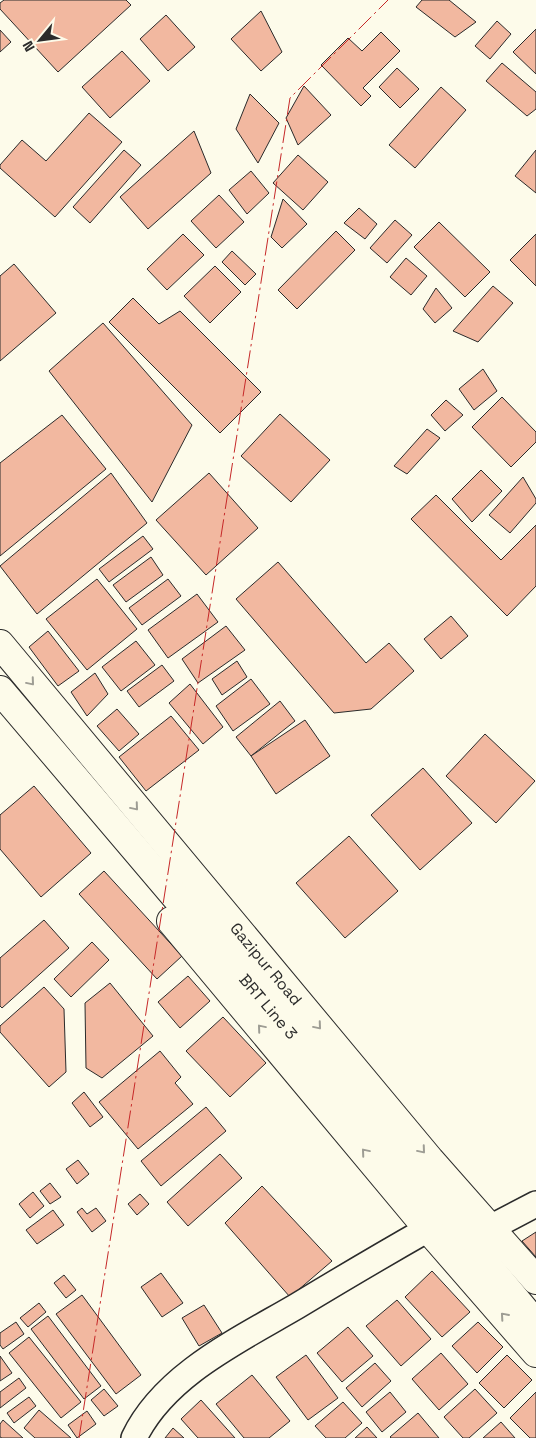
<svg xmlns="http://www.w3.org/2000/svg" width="536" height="1438" font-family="'Space Grotesk',sans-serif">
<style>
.building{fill:#f2b8a0;stroke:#2b2b2b}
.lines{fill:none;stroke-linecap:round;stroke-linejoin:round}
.minor-casing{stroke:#2b2b2b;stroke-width:28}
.major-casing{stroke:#2b2b2b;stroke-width:30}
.minor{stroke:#fdfbea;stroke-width:25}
.major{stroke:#fdfbea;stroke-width:28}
.power{stroke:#c62828;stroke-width:1;stroke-dasharray:18 4 2.5 4;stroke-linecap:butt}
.oneway{stroke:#9e9d94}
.labels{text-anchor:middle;stroke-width:4;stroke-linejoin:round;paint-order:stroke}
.street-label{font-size:16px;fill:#2b2b2b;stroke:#fdfbea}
</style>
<rect width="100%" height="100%" fill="#fdfbea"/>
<g class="building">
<polygon points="4,0 126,0 131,5 58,72 0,9 0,3"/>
<polygon points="422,0 449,0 476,22 455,37 416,7"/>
<polygon points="261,11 282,52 261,71 231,39"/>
<polygon points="166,15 195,47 168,71 140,39"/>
<polygon points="497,21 511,34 490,59 475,46"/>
<polygon points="536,29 536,74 513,52"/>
<polygon points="0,30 11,42 0,52"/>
<polygon points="381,32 400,51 363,88 371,96 361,106 321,65 348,38 362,51"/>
<polygon points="122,51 150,81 110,118 82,87"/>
<polygon points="502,63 536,92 536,109 527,116 486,81"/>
<polygon points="397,68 419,89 400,108 379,87"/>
<polygon points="304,86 331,115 298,145 286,118"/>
<polygon points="441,87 466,110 415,168 389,145"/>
<polygon points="250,94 279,123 258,163 236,129"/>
<polygon points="89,113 122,142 55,217 0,168 0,165 22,140 46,161"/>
<polygon points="194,131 211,173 148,229 120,197"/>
<polygon points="124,150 141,165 90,223 73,207"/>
<polygon points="536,150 536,193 515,176"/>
<polygon points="298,155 328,182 303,210 273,183"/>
<polygon points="251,171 269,193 247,214 229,190"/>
<polygon points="219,195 244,222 216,248 191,221"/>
<polygon points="283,199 307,224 282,248 271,237"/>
<polygon points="359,208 377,224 365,239 344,223"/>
<polygon points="395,220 412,235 387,263 370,248"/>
<polygon points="439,222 490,272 465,297 414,247"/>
<polygon points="336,231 355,250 297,309 278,290"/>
<polygon points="183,234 204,255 167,290 147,269"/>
<polygon points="536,234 536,286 510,260"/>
<polygon points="232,251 256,274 245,285 222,262"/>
<polygon points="406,258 427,276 411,295 390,277"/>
<polygon points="14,264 56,313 0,361 0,276"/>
<polygon points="215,266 241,292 210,323 184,296"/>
<polygon points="493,286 513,303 478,342 453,331"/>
<polygon points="436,288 452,308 435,323 423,309"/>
<polygon points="133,298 159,324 180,311 261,392 220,433 109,322"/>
<polygon points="103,323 192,425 152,502 49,371"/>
<polygon points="483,369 497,391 474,410 459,389"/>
<polygon points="502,397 536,432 536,442 511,467 472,427"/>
<polygon points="446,400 463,415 445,431 431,415"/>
<polygon points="280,414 330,460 291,502 241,456"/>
<polygon points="62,415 106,469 0,556 0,463"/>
<polygon points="427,429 440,438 407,474 394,466"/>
<polygon points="481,470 502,491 472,522 452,499"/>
<polygon points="111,473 147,523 37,614 0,566"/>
<polygon points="209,473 258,528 206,575 156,520"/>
<polygon points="523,477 536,499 536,503 510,533 489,515"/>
<polygon points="436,495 501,560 536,525 536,586 507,616 411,519"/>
<polygon points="143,536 153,549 109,582 99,569"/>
<polygon points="151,557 163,575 126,602 113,585"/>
<polygon points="278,562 366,663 389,643 414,671 371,709 334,713 236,599"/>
<polygon points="97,579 137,629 87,670 46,619"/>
<polygon points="168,579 181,596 142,625 129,608"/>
<polygon points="197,594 218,622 168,658 148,630"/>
<polygon points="451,616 468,636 441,659 424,639"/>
<polygon points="226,626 245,650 198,683 182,659"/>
<polygon points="48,631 79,671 58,686 29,647"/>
<polygon points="136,641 155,665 121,691 102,667"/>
<polygon points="237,661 247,677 222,695 212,679"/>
<polygon points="162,665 174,681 139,707 127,691"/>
<polygon points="95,673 108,694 87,716 71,692"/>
<polygon points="251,679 270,704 233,731 216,706"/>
<polygon points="190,684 223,727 203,744 169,703"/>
<polygon points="280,701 295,721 251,756 236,737"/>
<polygon points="117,709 139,734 119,751 97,726"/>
<polygon points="171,716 199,750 146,791 119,757"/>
<polygon points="305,720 330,756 276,794 251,756"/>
<polygon points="485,734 535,781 496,823 446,776"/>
<polygon points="423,768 472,823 420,870 371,815"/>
<polygon points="34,786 91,853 41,897 0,849 0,815"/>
<polygon points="349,836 398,891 345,938 296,883"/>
<polygon points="104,871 182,956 157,979 79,894"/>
<polygon points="44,920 69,948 2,1008 0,1006 0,958"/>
<polygon points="92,942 109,960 71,997 54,979"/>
<polygon points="188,976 210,1001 180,1028 158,1002"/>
<polygon points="110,983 153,1036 102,1078 86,1068 85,1003"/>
<polygon points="44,987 64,1009 66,1072 49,1087 0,1032 0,1026"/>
<polygon points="223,1017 266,1063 230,1097 186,1051"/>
<polygon points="160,1051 181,1077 175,1083 193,1104 138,1149 99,1102"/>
<polygon points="84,1092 103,1117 90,1127 72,1103"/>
<polygon points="206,1107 226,1131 161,1186 141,1161"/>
<polygon points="220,1154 242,1178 188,1226 167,1202"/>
<polygon points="78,1160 89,1174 77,1184 66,1169"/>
<polygon points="50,1183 61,1197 50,1204 40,1191"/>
<polygon points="262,1186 332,1261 290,1297 225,1223"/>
<polygon points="33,1192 44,1206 30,1218 19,1204"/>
<polygon points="140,1194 149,1204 137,1215 128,1204"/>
<polygon points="82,1208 87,1214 96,1208 106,1221 92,1232 77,1212"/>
<polygon points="53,1210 64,1225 37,1244 26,1230"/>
<polygon points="536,1232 536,1257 522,1241"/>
<polygon points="432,1271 470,1312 442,1337 405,1297"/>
<polygon points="161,1273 183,1303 162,1317 141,1287"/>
<polygon points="64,1275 76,1290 66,1298 54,1283"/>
<polygon points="82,1295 141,1375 116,1394 56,1314"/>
<polygon points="397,1300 431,1339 401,1366 366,1326"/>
<polygon points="39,1303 46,1312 28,1327 20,1318"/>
<polygon points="204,1305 222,1333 199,1346 182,1318"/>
<polygon points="48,1316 101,1386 84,1399 31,1329"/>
<polygon points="16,1322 24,1334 3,1349 0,1345 0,1333"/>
<polygon points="478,1322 503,1347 477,1373 452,1346"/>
<polygon points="348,1327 373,1356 342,1382 317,1353"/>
<polygon points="29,1337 81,1402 61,1418 9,1353"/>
<polygon points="441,1353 468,1384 439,1410 412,1379"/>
<polygon points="306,1355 338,1398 308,1420 276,1377"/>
<polygon points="507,1355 532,1380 504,1408 479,1383"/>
<polygon points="0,1356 12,1373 0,1381"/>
<polygon points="375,1363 391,1381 362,1407 346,1388"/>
<polygon points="252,1375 290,1421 269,1438 244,1438 216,1404"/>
<polygon points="19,1378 26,1388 0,1408 0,1392"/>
<polygon points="104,1389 118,1406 104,1416 91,1400"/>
<polygon points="475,1389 497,1413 469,1438 463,1438 444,1417"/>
<polygon points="390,1392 406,1412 382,1432 366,1412"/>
<polygon points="536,1392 536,1438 530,1438 510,1418"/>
<polygon points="29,1397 36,1406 14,1423 7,1413"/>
<polygon points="201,1400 235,1438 198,1438 181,1419"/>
<polygon points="343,1402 362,1423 345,1438 326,1438 315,1426"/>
<polygon points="39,1410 71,1438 35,1438 24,1428"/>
<polygon points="87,1411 96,1424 77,1438 68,1425"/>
<polygon points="418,1413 439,1438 391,1438 390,1437"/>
<polygon points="3,1420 23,1438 2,1438 0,1437 0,1424"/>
<polygon points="501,1422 515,1438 483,1438"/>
<polygon points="367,1427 377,1438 355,1438"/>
<polygon points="173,1428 184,1438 165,1438"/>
</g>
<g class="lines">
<defs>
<g id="minor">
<polyline points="490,1228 536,1204"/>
<path d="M134,1438C164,1375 239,1340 297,1306C340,1280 384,1254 428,1229"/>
</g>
<g id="major">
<path id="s1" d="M0,644L430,1160L536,1280"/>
<path id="s2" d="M0,690L411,1174L536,1324"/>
<polyline points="171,921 428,1229 536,1353"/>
</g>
</defs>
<use href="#minor" class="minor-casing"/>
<use href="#major" class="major-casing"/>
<use href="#minor" class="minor"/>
<use href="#major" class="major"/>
<polyline class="power" points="79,1438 290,98 388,0"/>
</g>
<defs><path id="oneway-chevron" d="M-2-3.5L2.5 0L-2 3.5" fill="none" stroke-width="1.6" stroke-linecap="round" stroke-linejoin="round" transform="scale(1.25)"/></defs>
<g class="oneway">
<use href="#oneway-chevron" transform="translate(31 682) rotate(50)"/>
<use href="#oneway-chevron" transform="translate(135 807) rotate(50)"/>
<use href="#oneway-chevron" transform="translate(318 1026) rotate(50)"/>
<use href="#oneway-chevron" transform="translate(261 1028) rotate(-130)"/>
<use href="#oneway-chevron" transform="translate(422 1150) rotate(50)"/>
<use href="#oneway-chevron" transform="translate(365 1152) rotate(-130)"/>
<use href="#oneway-chevron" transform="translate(504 1316) rotate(-131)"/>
</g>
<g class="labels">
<g class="street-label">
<text dy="6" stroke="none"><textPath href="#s1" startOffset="416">Gazipur Road</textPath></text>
<text dy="6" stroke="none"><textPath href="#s2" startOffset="415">BRT Line 3</textPath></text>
</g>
</g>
<g transform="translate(40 40) rotate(241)" stroke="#fdfbea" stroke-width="4" paint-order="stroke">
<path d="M0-4L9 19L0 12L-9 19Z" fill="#2b2b2b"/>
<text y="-8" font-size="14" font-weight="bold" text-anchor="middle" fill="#2b2b2b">N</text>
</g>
</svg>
